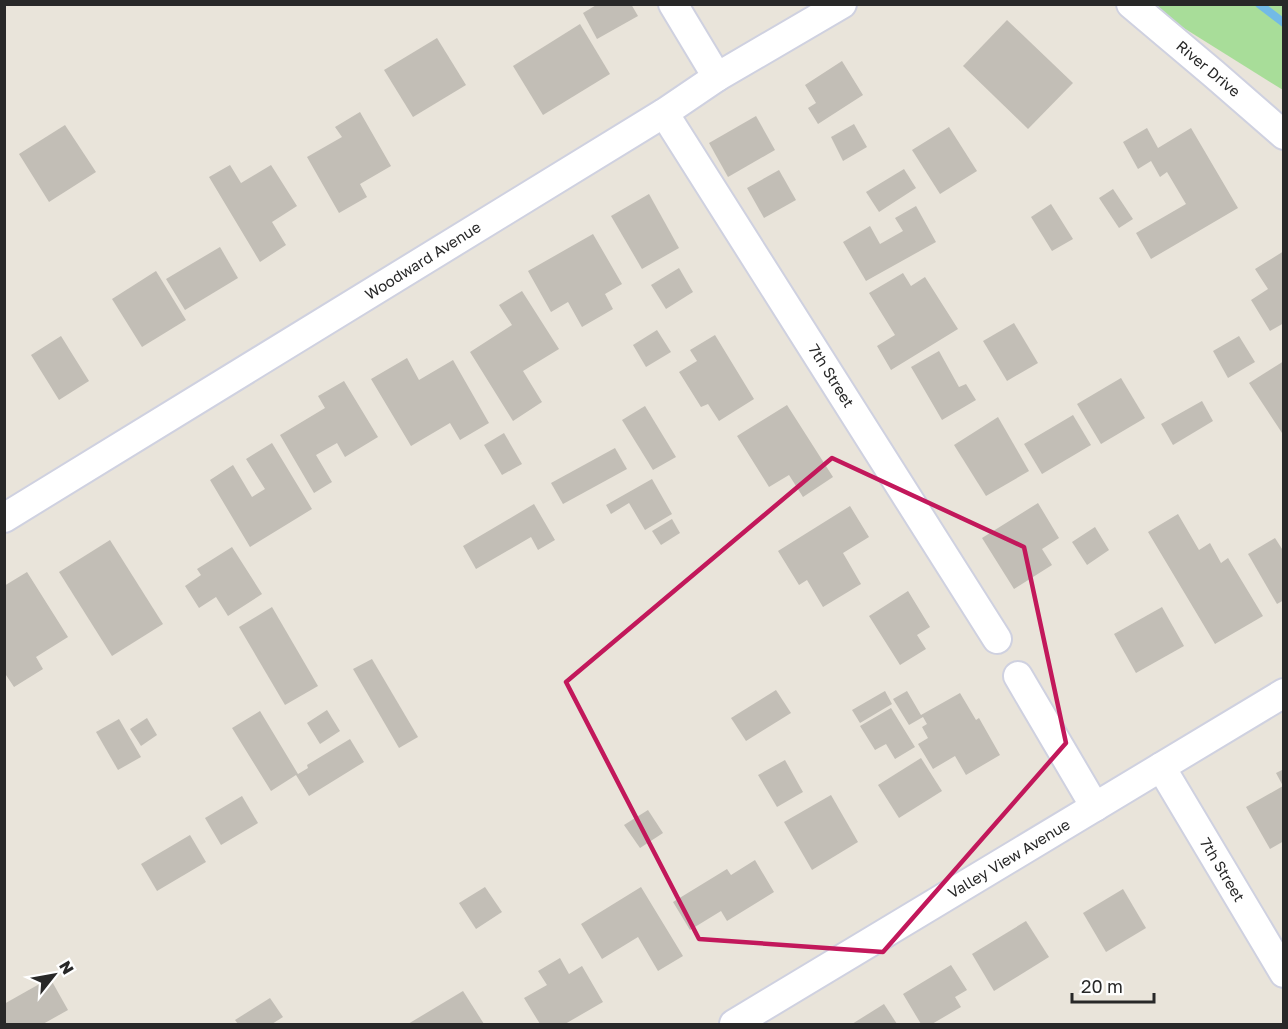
<svg xmlns="http://www.w3.org/2000/svg" width="1288" height="1029" font-family="'Golos Text',sans-serif">
<style>
.green{fill:#a8dd99}
.lines{fill:none;stroke-linecap:round;stroke-linejoin:round}
.stream{stroke:#72bae6;stroke-width:8}
.building{fill:#c2beb6}
.minor-casing{stroke:#cfd1e0;stroke-width:32}
.minor{stroke:#fff;stroke-width:28}
.marked{fill:none;stroke:#c2185b;stroke-width:4.5;stroke-linejoin:round}
.labels{text-anchor:middle;stroke-width:4.5;stroke-linejoin:round;paint-order:stroke}
.street-label{font-size:15px;fill:#282828;stroke:#fff}
</style>
<rect width="100%" height="100%" fill="#e9e4da"/>
<polygon class="green" points="1147,5 1283,5 1283,90"/>
<g class="lines">
<polyline class="stream" points="1259,4 1284,23"/>
</g>
<g class="building">
<polygon points="598,4 631,4 638,16 597,39 583,13"/>
<polygon points="1007,20 1073,83 1028,129 963,66"/>
<polygon points="580,24 610,74 543,115 513,66"/>
<polygon points="437,38 466,85 413,117 384,70"/>
<polygon points="842,61 863,95 818,124 808,108 816,103 805,85"/>
<polygon points="360,112 391,166 360,184 367,197 339,213 307,157 342,137 335,127"/>
<polygon points="756,116 775,150 728,177 709,143"/>
<polygon points="854,124 867,147 843,161 831,137"/>
<polygon points="65,125 96,172 49,202 19,154"/>
<polygon points="949,127 977,171 940,194 912,150"/>
<polygon points="1147,128 1158,148 1191,128 1238,208 1151,259 1136,233 1186,204 1167,172 1160,177 1151,161 1138,169 1123,142"/>
<polygon points="230,165 241,183 271,165 297,206 272,222 286,245 260,262 209,177"/>
<polygon points="904,169 916,188 879,212 866,192"/>
<polygon points="779,170 796,200 764,218 747,188"/>
<polygon points="1113,189 1133,219 1119,228 1099,198"/>
<polygon points="649,194 679,248 642,269 611,216"/>
<polygon points="1051,204 1073,239 1052,251 1031,217"/>
<polygon points="916,206 936,242 866,281 843,242 870,226 880,244 903,231 895,218"/>
<polygon points="593,234 622,284 605,294 613,309 582,327 568,302 551,312 528,271"/>
<polygon points="220,247 238,278 185,310 166,279"/>
<polygon points="1284,251 1284,323 1270,331 1251,300 1268,289 1255,269"/>
<polygon points="679,268 693,292 666,309 651,285"/>
<polygon points="156,271 186,320 142,347 112,299"/>
<polygon points="903,273 911,286 925,277 958,329 891,370 877,346 895,335 869,293"/>
<polygon points="522,291 559,349 523,371 542,402 513,421 470,352 512,325 499,305"/>
<polygon points="1014,323 1038,363 1007,381 983,341"/>
<polygon points="657,330 671,352 646,367 633,345"/>
<polygon points="715,335 754,399 719,421 708,404 701,407 679,372 697,361 690,350"/>
<polygon points="61,336 89,381 59,400 31,355"/>
<polygon points="1239,336 1255,362 1228,378 1213,351"/>
<polygon points="939,351 959,387 966,384 976,400 942,420 911,367"/>
<polygon points="407,358 419,380 453,360 489,423 460,440 450,423 411,446 371,379"/>
<polygon points="1284,361 1284,436 1249,383"/>
<polygon points="1121,378 1145,418 1101,444 1077,404"/>
<polygon points="344,381 378,437 345,457 337,443 316,455 332,482 314,493 280,435 325,408 318,396"/>
<polygon points="1202,401 1213,421 1173,445 1161,424"/>
<polygon points="787,405 833,477 803,497 789,475 769,487 737,436"/>
<polygon points="645,406 676,457 653,470 622,420"/>
<polygon points="1073,415 1091,445 1042,474 1024,444"/>
<polygon points="998,417 1029,471 986,496 954,445"/>
<polygon points="504,433 522,464 502,475 484,445"/>
<polygon points="272,443 312,509 250,547 210,480 233,465 252,497 265,489 246,459"/>
<polygon points="615,448 627,469 563,504 551,483"/>
<polygon points="652,479 672,514 645,530 629,503 611,514 606,505"/>
<polygon points="1038,503 1059,538 1042,549 1052,565 1014,589 982,538"/>
<polygon points="534,504 555,540 538,550 531,537 476,569 463,546"/>
<polygon points="850,506 869,537 843,553 861,584 823,607 807,580 799,585 778,551"/>
<polygon points="1178,514 1199,550 1210,543 1221,563 1228,558 1263,616 1215,644 1148,532"/>
<polygon points="672,519 680,533 661,545 652,531"/>
<polygon points="1095,527 1109,550 1087,565 1072,542"/>
<polygon points="1275,538 1284,552 1284,600 1277,604 1248,554"/>
<polygon points="110,540 163,624 112,656 59,572"/>
<polygon points="232,547 262,594 228,616 216,597 199,608 185,586 201,575 197,569"/>
<polygon points="27,572 68,637 36,657 43,669 14,687 4,672 4,586"/>
<polygon points="908,591 930,627 917,635 926,649 900,665 869,616"/>
<polygon points="272,607 318,686 285,705 239,627"/>
<polygon points="1162,607 1184,646 1136,673 1114,634"/>
<polygon points="372,659 418,737 399,748 353,669"/>
<polygon points="776,690 791,713 746,741 731,718"/>
<polygon points="885,691 892,704 860,723 852,710"/>
<polygon points="907,691 921,715 960,693 976,720 979,718 1000,755 966,775 955,756 933,769 918,744 928,738 922,727 927,724 923,717 909,725 893,699"/>
<polygon points="891,708 915,747 895,759 886,744 875,750 860,726"/>
<polygon points="327,710 340,731 320,744 307,723"/>
<polygon points="260,711 298,774 308,768 307,765 350,739 364,762 309,796 296,775 271,791 232,728"/>
<polygon points="147,718 157,735 141,746 130,729"/>
<polygon points="119,719 141,757 118,770 96,732"/>
<polygon points="921,758 942,791 899,818 878,785"/>
<polygon points="785,760 803,792 777,807 758,775"/>
<polygon points="1284,769 1284,841 1270,849 1246,807 1283,786 1276,773"/>
<polygon points="831,795 858,842 812,870 784,822"/>
<polygon points="242,796 258,823 221,845 205,818"/>
<polygon points="648,810 663,833 640,848 624,825"/>
<polygon points="190,835 206,862 157,891 141,864"/>
<polygon points="755,860 774,892 727,921 721,911 690,930 673,902 727,869 731,875"/>
<polygon points="485,887 502,912 476,929 459,903"/>
<polygon points="641,887 683,956 658,971 638,937 602,959 581,924"/>
<polygon points="1123,889 1146,928 1106,952 1083,913"/>
<polygon points="1026,921 1049,957 994,991 972,954"/>
<polygon points="560,958 569,974 582,966 603,1002 565,1024 540,1024 524,998 547,985 538,971"/>
<polygon points="951,965 967,990 955,997 961,1007 932,1024 921,1024 903,994"/>
<polygon points="50,978 68,1010 43,1024 4,1024 4,1004"/>
<polygon points="463,991 484,1024 408,1024"/>
<polygon points="270,998 283,1017 272,1024 238,1024 235,1020"/>
<polygon points="884,1004 897,1024 852,1024"/>
</g>
<g class="lines">
<defs>
<g id="minor">
<polyline points="673,4 717,77"/>
<polyline points="1131,4 1214,74 1284,135"/>
<polyline points="664,113 997,639"/>
<polyline points="4,518 664,113 717,77 842,4"/>
<polyline points="1018,676 1095,807"/>
<polyline points="1161,767 1284,973"/>
<polyline points="734,1024 1284,693"/>
</g>
</defs>
<use href="#minor" class="minor-casing"/>
<use href="#minor" class="minor"/>
</g>
<path class="marked" d="M832,458L1024,547L1066,743L883,952L699,939L566,682Z"/>
<g class="labels">
<g class="street-label">
<text transform="translate(1208 69) rotate(40)" y="5">River Drive</text>
<text transform="translate(423 261) rotate(-32)" y="5">Woodward Avenue</text>
<text transform="translate(831 376) rotate(58)" y="5">7th Street</text>
<text transform="translate(1009 859) rotate(-31)" y="5">Valley View Avenue</text>
<text transform="translate(1222 870) rotate(59)" y="5">7th Street</text>
</g>
</g>
<rect width="1288" height="1029" fill="none" stroke="#282828" stroke-width="12"/>
<g transform="translate(54 975) rotate(59)" stroke="#ffffff" stroke-width="4.5" paint-order="stroke">
<path d="M0-4.5L10 22L0 15L-10 22Z" fill="#282828"/>
<text y="-9" font-size="16" font-weight="bold" text-anchor="middle" fill="#282828">N</text>
</g>
<path d="M1072 993v9h82v-9" fill="none" stroke="#282828" stroke-width="3"/>
<text x="1081" y="993" font-size="18" fill="#282828" stroke="#ffffff" stroke-width="4.5" paint-order="stroke">20 m</text>
</svg>
